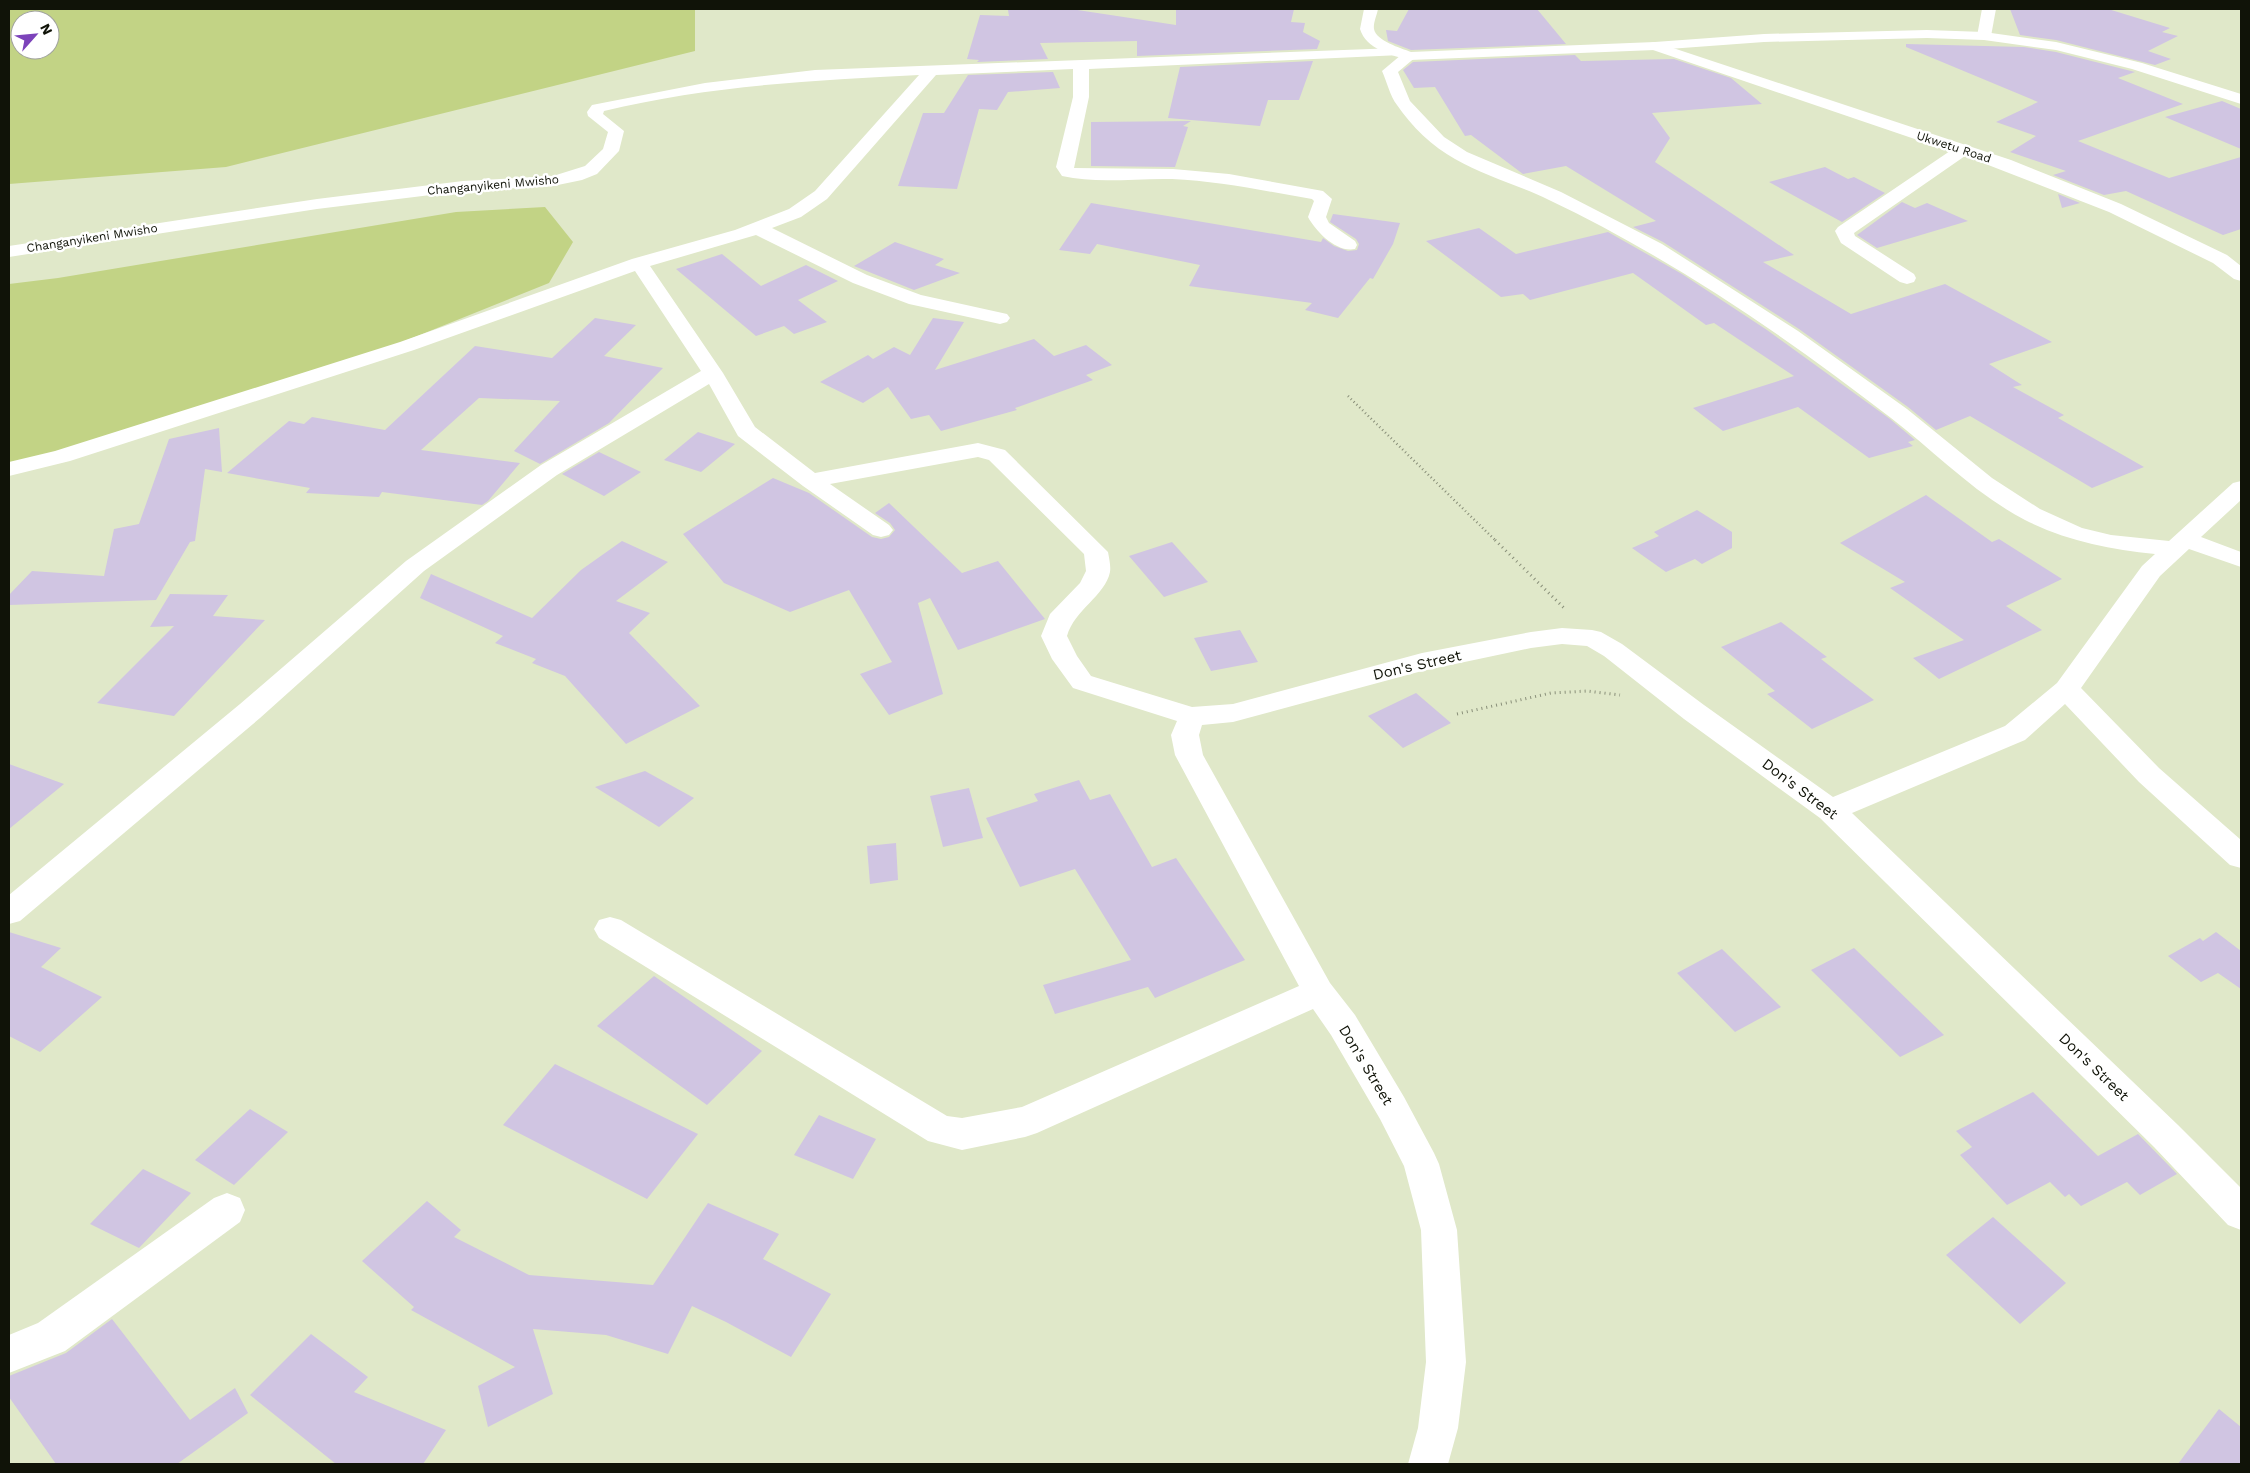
<svg xmlns="http://www.w3.org/2000/svg" width="2250" height="1473" font-family="'Work Sans',sans-serif">
<style>
.green{fill:#c2d385;fill-rule:evenodd}
.building{fill:#d0c5e2}
.lines{fill:none;stroke-linecap:round;stroke-linejoin:round}
.path-far1{stroke:#898f79;stroke-width:2.5;stroke-dasharray:1 3;stroke-linecap:butt}
.path{stroke:#898f79;stroke-width:3;stroke-dasharray:1 4;stroke-linecap:butt}
.street{fill:#fff;fill-rule:evenodd}
.secondary{fill:#fff;fill-rule:evenodd}
.labels{text-anchor:middle;stroke-width:5;stroke-linejoin:round;paint-order:stroke}
.far-street-label{font-size:12px;fill:#101308;stroke:#fff}
.street-label{font-size:15px;fill:#101308;stroke:#fff}
</style>
<rect width="100%" height="100%" fill="#e0e8c9"/>
<g class="green">
<path d="M9,9H695V51L226,167L9,184ZM20,20H50V50H20Z"/>
<polygon points="545,207 573,242 549,283 380,351 79,452 9,467 9,284 58,278 456,212"/>
</g>
<g class="building">
<polygon points="1071,9 1176,25 1176,9 1294,9 1291,22 1305,23 1303,32 1320,41 1317,49 1137,56 1137,41 1040,43 1048,59 977,62 979,60 967,59 980,15 1009,16 1008,10"/>
<polygon points="1409,9 1537,9 1566,44 1411,50 1388,41 1386,30 1397,31"/>
<polygon points="2010,9 2108,9 2170,28 2162,32 2178,36 2148,51 2171,59 2155,65 2056,40 2020,35"/>
<polygon points="1906,44 2024,47 2056,52 2135,72 2118,78 2183,104 2078,141 2169,178 2241,157 2241,229 2223,235 2126,191 2104,195 2053,175 2066,171 2010,152 2036,136 1996,122 2038,102 1906,47"/>
<polygon points="1575,55 1581,61 1674,59 1731,78 1762,104 1652,113 1670,138 1655,162 1794,255 1763,262 1851,314 1945,284 2052,342 1989,364 2022,385 2013,387 2064,415 2058,418 2144,467 2092,488 1970,416 1936,430 1908,407 1799,329 1663,242 1633,227 1656,221 1566,166 1523,174 1471,135 1465,136 1435,87 1414,88 1403,70 1413,62"/>
<polygon points="1313,61 1299,100 1268,100 1260,126 1168,118 1180,67"/>
<polygon points="1053,72 1060,88 1008,92 997,110 979,109 957,189 898,186 923,113 944,113 968,75"/>
<polygon points="2222,101 2241,109 2241,149 2165,117"/>
<polygon points="1191,121 1183,126 1188,127 1175,167 1091,166 1091,122"/>
<polygon points="1825,167 1848,179 1854,177 1885,193 1842,222 1769,182"/>
<polygon points="2058,194 2080,203 2062,208"/>
<polygon points="1902,202 1915,208 1927,203 1968,221 1877,248 1857,235"/>
<polygon points="1091,203 1321,242 1323,238 1334,246 1348,251 1357,250 1359,244 1356,239 1330,222 1333,214 1400,223 1393,244 1373,279 1370,278 1338,318 1305,310 1312,303 1189,286 1200,265 1097,244 1090,254 1059,250"/>
<polygon points="1479,228 1516,254 1608,232 1682,274 1767,330 1890,419 1915,440 1908,442 1913,446 1869,458 1798,407 1723,431 1693,408 1794,376 1714,323 1706,325 1633,273 1530,300 1523,294 1501,297 1426,241"/>
<polygon points="895,242 944,259 935,265 960,273 914,290 854,266"/>
<polygon points="722,254 761,286 806,265 838,281 798,300 827,322 794,334 784,326 756,336 676,269"/>
<polygon points="595,318 636,325 604,356 663,368 609,423 540,464 514,451 560,401 479,398 421,450 520,463 488,501 482,505 382,492 379,497 306,493 310,488 227,473 289,421 304,424 312,417 385,430 475,346 552,358"/>
<polygon points="933,318 964,322 935,370 1034,339 1054,356 1086,345 1112,365 1086,375 1093,380 1015,408 1017,410 941,431 929,415 911,419 888,387 863,403 820,382 868,355 873,359 894,347 910,355"/>
<polygon points="219,428 222,472 205,469 195,541 190,542 156,600 9,605 9,595 32,571 104,576 114,529 139,524 169,439"/>
<polygon points="698,432 735,444 701,472 664,460"/>
<polygon points="599,452 641,472 604,496 562,474"/>
<polygon points="773,478 809,493 872,537 881,539 889,537 895,530 890,523 875,513 889,503 962,573 998,561 1045,619 958,650 930,598 918,603 943,694 889,715 860,674 892,662 849,590 790,612 724,583 683,534"/>
<polygon points="1926,495 1992,542 1999,539 2062,579 2006,606 2042,630 1939,679 1913,658 1964,640 1890,588 1905,582 1840,543"/>
<polygon points="1697,510 1732,532 1732,548 1702,564 1695,559 1666,572 1632,548 1659,536 1654,532"/>
<polygon points="622,541 668,562 616,601 650,613 629,633 700,706 626,744 565,676 532,663 536,659 495,643 503,636 420,598 431,574 532,618 581,570"/>
<polygon points="1172,542 1208,582 1164,597 1129,556"/>
<polygon points="170,594 228,595 213,616 265,620 174,716 97,703 174,626 150,627"/>
<polygon points="1781,622 1827,657 1821,659 1874,700 1812,729 1767,694 1775,691 1721,647"/>
<polygon points="1240,630 1258,662 1211,671 1194,638"/>
<polygon points="1416,693 1451,723 1403,748 1368,716"/>
<polygon points="9,764 64,784 9,829"/>
<polygon points="645,771 694,798 659,827 595,787"/>
<polygon points="1079,780 1090,800 1110,794 1152,867 1176,858 1245,960 1155,998 1148,987 1055,1014 1043,985 1131,960 1075,869 1020,887 986,818 1038,801 1034,794"/>
<polygon points="969,788 983,838 943,847 930,796"/>
<polygon points="896,843 898,880 870,884 867,846"/>
<polygon points="9,932 61,948 41,967 102,997 40,1052 9,1036"/>
<polygon points="2216,932 2241,951 2241,989 2218,973 2201,982 2168,956 2200,938 2203,941"/>
<polygon points="1854,948 1944,1035 1900,1057 1811,970"/>
<polygon points="1722,949 1781,1007 1735,1032 1677,973"/>
<polygon points="654,976 762,1051 707,1105 597,1026"/>
<polygon points="555,1064 698,1134 647,1199 503,1125"/>
<polygon points="2033,1092 2098,1156 2138,1134 2177,1174 2140,1195 2127,1182 2081,1206 2069,1194 2065,1197 2050,1182 2007,1205 1960,1155 1972,1147 1956,1131"/>
<polygon points="250,1109 288,1132 234,1185 195,1160"/>
<polygon points="819,1115 876,1139 853,1179 794,1155"/>
<polygon points="143,1169 191,1193 139,1248 90,1224"/>
<polygon points="427,1201 461,1230 454,1237 529,1275 653,1285 708,1203 779,1234 763,1259 831,1294 791,1357 726,1322 692,1306 668,1354 606,1335 533,1329 553,1394 488,1427 478,1386 515,1367 411,1310 414,1307 362,1261"/>
<polygon points="1993,1217 2066,1283 2020,1324 1946,1255"/>
<polygon points="112,1319 190,1420 235,1388 248,1413 177,1464 56,1464 9,1397 9,1376 66,1353"/>
<polygon points="311,1334 368,1377 354,1392 446,1430 423,1464 336,1464 250,1395"/>
<polygon points="2219,1409 2241,1427 2241,1464 2178,1464"/>
</g>
<g class="lines">
<polyline class="path-far1" points="1348,396 1496,541"/>
<g class="path">
<polyline points="1495,540 1564,608"/>
<polyline points="1457,714 1551,693 1587,691 1620,695"/>
</g>
<g class="street">
<polygon points="1982,9 1996,9 1991,36 1984,40 1977,36"/>
<polygon points="1655,42 2011,160 2121,204 2227,255 2241,266 2241,281 2234,279 2213,263 2109,212 1965,156 1854,233 1855,236 1914,274 1916,278 1914,282 1907,284 1900,282 1841,243 1835,231 1838,227 1950,151 1650,49 1648,46 1650,43"/>
<path d="M1397,48L1402,49L1404,52L1403,54L1410,52L1415,53L1417,56L1398,72L1410,101L1444,137L1467,152L1561,192L1662,244L1798,331L1907,409L1992,478L2040,509L2082,528L2111,535L2169,541L2233,483L2241,481V500L2201,537L2241,552V567L2189,549L2160,576L2081,688L2159,768L2241,840V868L2230,865L2139,782L2065,704L2025,740L1852,813L2178,1125L2241,1188V1230L2228,1225L2154,1147L1820,818L1684,719L1604,656L1587,646L1562,644L1531,648L1422,671L1233,722L1202,725L1199,735L1203,755L1330,983L1355,1015L1404,1097L1434,1153L1439,1164L1457,1230L1466,1362L1458,1428L1448,1464H1408L1418,1428L1426,1362L1421,1230L1404,1166L1380,1119L1331,1035L1313,1009L1037,1133L1025,1137L962,1150L928,1141L599,938L594,929L599,920L610,917L621,920L947,1116L962,1118L1022,1107L1299,986L1175,755L1171,735L1177,721L1073,688L1052,659L1041,636L1050,614L1080,583L1086,571L1084,554L989,460L978,457L830,484L889,525L893,530L889,535L881,537L873,535L803,486L738,436L709,384L557,475L424,571L260,718L20,921L9,924V895L240,704L406,561L541,465L701,371L635,271L414,350L70,461L9,476V462L55,451L400,342L632,259L735,230L789,209L815,191L919,75C814,80 706,86 604,111L603,114L624,131L619,151L597,174L582,180L553,186L463,191L317,209L9,257V246L317,199L463,181L553,176L585,166L603,149L608,132L588,116L587,112L592,105L705,83L815,70ZM1401,55L1382,71C1387,82 1390,96 1397,105C1411,126 1433,147 1455,159C1484,176 1519,185 1549,200C1671,258 1785,336 1891,418C1935,452 1975,494 2025,520C2067,541 2109,549 2155,554L2142,566L2057,683L2005,726L1833,797L1704,705L1622,644L1601,632L1592,630L1562,628L1531,632L1422,653L1233,704L1192,707L1091,676L1077,656L1067,636C1075,609 1105,596 1110,572C1111,566 1109,558 1108,552L1005,450L978,443L815,473L755,427L723,373L650,266L756,235L853,283L909,304L1000,324L1007,322L1010,318L1007,314L921,295L867,275L772,228L801,217L827,199L936,75L1073,69V97L1056,167L1062,176C1097,184 1136,178 1172,179C1219,181 1265,191 1312,199L1314,201L1308,217C1316,232 1337,253 1355,249L1357,245L1355,241L1329,223L1326,217L1332,199L1323,191L1229,174L1173,169L1074,168L1089,97V69Z"/>
<polygon points="227,1193 240,1198 245,1210 240,1222 65,1351 9,1373 9,1335 38,1323 214,1198"/>
</g>
<path class="secondary" d="M1364,9H1378C1377,15 1373,23 1374,29C1376,41 1401,48 1411,52L1655,42L1764,34L1927,30L1984,32L2056,42L2142,63L2241,94V104L2132,69L2056,50L1984,40L1927,38L1764,42L1655,50L1410,60C1392,56 1366,49 1360,29Z"/>
</g>
<g class="labels">
<g class="far-street-label">
<text transform="translate(1954 147) rotate(18)" y="4">Ukwetu Road</text>
<text transform="translate(493 185) rotate(-5)" y="4">Changanyikeni Mwisho</text>
<text transform="translate(92 238) rotate(-9)" y="4">Changanyikeni Mwisho</text>
</g>
<g class="street-label">
<text transform="translate(1417 665) rotate(-13)" y="5">Don's Street</text>
<text transform="translate(1800 789) rotate(37)" y="5">Don's Street</text>
<text transform="translate(1366 1065) rotate(59)" y="5">Don's Street</text>
<text transform="translate(2094 1067) rotate(44)" y="5">Don's Street</text>
</g>
</g>
<rect width="2250" height="1473" fill="none" stroke="#101308" stroke-width="20"/>
<g transform="translate(35 35) rotate(63)"><circle r="24" fill="#ffffff" stroke="#9fa19c"/>
<path d="M0-4L9 19L0 12L-9 19Z" fill="#7c43ba"/>
<text y="-8" font-size="14" font-weight="bold" text-anchor="middle" fill="#101308">N</text>
</g>
</svg>
